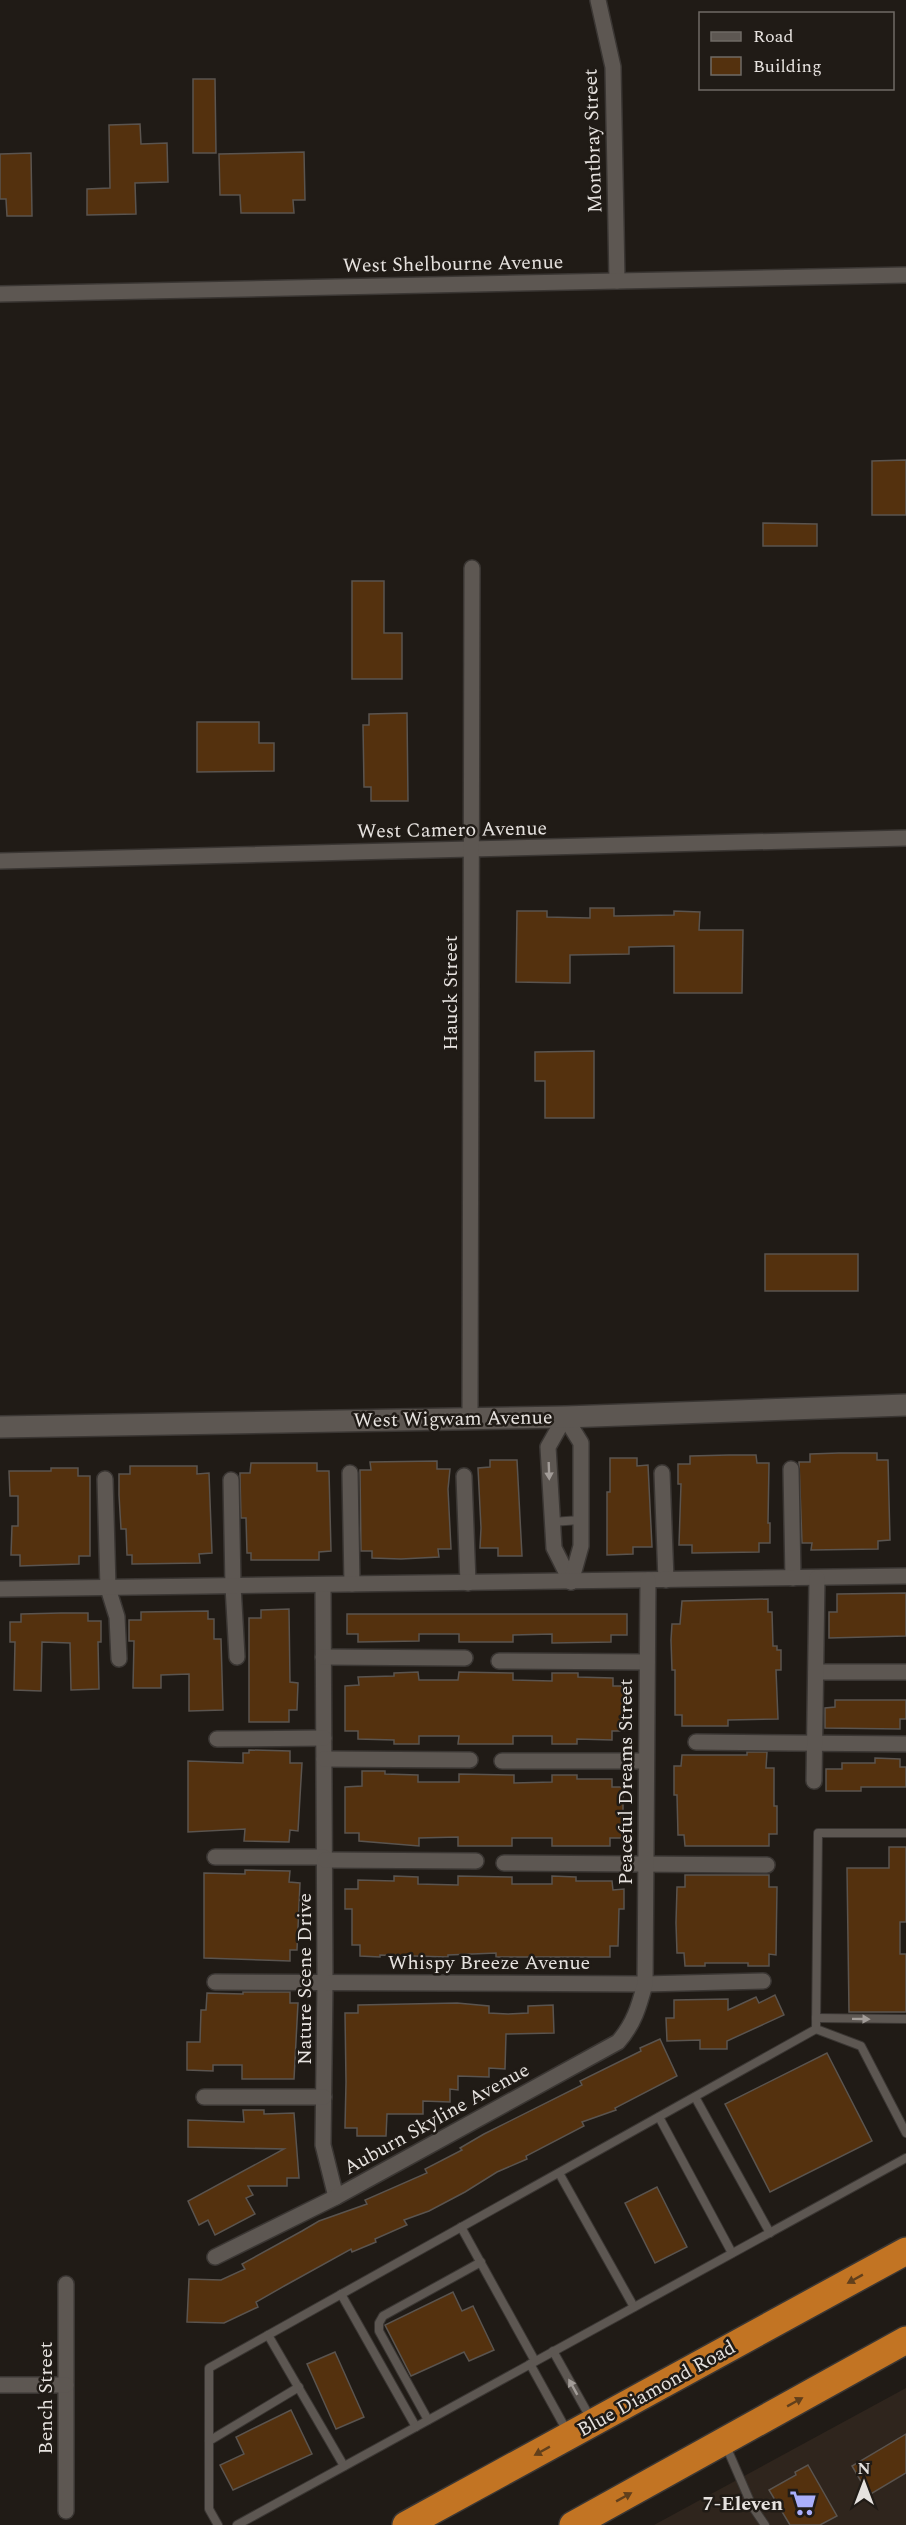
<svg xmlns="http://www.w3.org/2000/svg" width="906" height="2525" font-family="Spectral,serif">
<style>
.built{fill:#2f251d}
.building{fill:#54310e;stroke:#5a544f;stroke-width:1.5}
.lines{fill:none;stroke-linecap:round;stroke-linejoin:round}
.lane-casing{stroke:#3a3633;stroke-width:10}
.street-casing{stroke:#3a3633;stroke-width:18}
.secondary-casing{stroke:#3a3633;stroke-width:24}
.highway-casing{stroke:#3a3633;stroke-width:30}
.lane{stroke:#5d5752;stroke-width:8}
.street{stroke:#5d5752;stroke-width:15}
.secondary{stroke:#5d5752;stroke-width:21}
.highway{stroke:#c27423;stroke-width:27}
.oneway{fill:#a29c98}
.oneway2{fill:#613f1b}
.labels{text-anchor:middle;stroke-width:5;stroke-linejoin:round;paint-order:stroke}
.street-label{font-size:20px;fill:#e6e2df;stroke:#201b16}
.poi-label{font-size:20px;font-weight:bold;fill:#e6e2df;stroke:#201b16;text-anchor:end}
</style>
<rect width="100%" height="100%" fill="#201b16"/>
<polygon class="built" points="906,2388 906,2525 654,2525"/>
<g class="building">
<polygon points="193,79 215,79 216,153 193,153"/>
<polygon points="140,124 141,144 167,143 168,182 135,183 136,214 87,215 87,189 110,188 109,125"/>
<polygon points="304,152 305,200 293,200 294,213 241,213 240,195 220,195 219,154"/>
<polygon points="31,153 32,216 7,216 6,199 0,199 0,154"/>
<polygon points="906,460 906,515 872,515 872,461"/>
<polygon points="763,523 817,524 817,546 763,546"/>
<polygon points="352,581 384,581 384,633 402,633 402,679 352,679"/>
<polygon points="407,713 408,801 371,801 371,787 364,787 363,725 369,725 369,714"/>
<polygon points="197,722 259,722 259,743 274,743 274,771 197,772"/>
<polygon points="590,908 614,908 614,916 674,915 674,911 700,912 699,930 743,930 742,993 674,993 674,946 629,947 629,954 570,955 570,983 516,982 517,911 547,911 547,917 590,918"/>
<polygon points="594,1051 594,1118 545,1118 545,1081 535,1081 535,1052"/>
<rect x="765" y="1254" width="93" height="37"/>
<polygon points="839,1453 877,1453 877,1460 888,1460 890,1540 878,1541 878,1549 811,1550 812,1543 802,1543 799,1462 810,1462 810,1454"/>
<polygon points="729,1455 756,1455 757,1463 769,1463 768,1523 770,1523 770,1543 759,1543 759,1552 692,1553 692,1545 679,1545 681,1484 678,1484 678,1464 690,1464 690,1456"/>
<polygon points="610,1458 637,1458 637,1466 648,1465 652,1547 633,1547 633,1554 607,1555 607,1492 610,1492"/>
<polygon points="490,1460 517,1460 522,1556 498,1556 498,1548 480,1548 481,1528 478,1468 490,1467"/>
<polygon points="437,1461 437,1469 450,1469 448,1489 451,1549 438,1549 439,1557 401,1559 372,1558 372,1551 361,1551 360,1470 371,1470 370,1462"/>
<polygon points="251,1463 317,1463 317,1471 329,1471 331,1551 319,1552 319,1560 251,1560 251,1553 247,1553 246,1518 241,1518 240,1477 240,1473 250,1473"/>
<polygon points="130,1466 197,1466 197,1474 209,1473 212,1553 199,1554 200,1563 132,1564 132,1555 127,1555 126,1529 121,1529 119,1495 119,1474 130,1474"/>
<polygon points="51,1468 78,1468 78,1476 90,1476 90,1556 79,1556 79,1564 20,1566 20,1555 11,1555 12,1526 18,1526 18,1496 10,1496 9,1471 51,1471"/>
<polygon points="906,1593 906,1636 829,1638 829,1612 837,1612 837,1594"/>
<polygon points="768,1599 768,1612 772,1612 773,1646 777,1646 777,1650 781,1650 781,1670 776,1670 778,1719 728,1720 728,1726 682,1726 682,1715 675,1715 675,1670 672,1670 671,1640 672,1624 680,1624 682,1601"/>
<polygon points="289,1609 290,1682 298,1683 297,1710 289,1710 289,1722 249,1722 249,1618 261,1618 261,1610"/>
<polygon points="208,1611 208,1619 214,1619 214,1639 221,1639 223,1710 189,1711 189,1674 161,1675 161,1688 133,1688 134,1641 129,1641 129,1620 141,1620 141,1612"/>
<polygon points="61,1613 88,1613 88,1621 101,1621 101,1642 98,1642 99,1689 71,1690 70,1643 42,1642 41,1691 14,1690 15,1642 10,1642 10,1622 21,1622 21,1614"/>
<polygon points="347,1614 627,1614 627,1635 611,1635 611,1642 552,1643 552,1634 513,1635 513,1642 459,1642 459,1634 419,1634 419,1641 358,1642 358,1634 347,1634"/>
<polygon points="418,1672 419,1680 458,1680 459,1672 513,1673 513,1680 552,1681 552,1673 578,1673 578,1677 613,1678 613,1686 624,1686 624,1731 612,1731 612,1740 577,1739 577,1744 552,1744 552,1736 513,1736 513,1744 458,1744 459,1736 419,1736 419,1744 394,1744 394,1740 358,1739 358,1731 345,1731 345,1686 359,1685 358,1677 394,1676 394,1673"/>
<polygon points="835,1700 906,1700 906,1719 900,1719 900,1729 825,1728 825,1708 835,1707"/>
<polygon points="249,1750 290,1751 290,1763 302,1763 298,1831 290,1830 289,1842 244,1841 245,1829 188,1832 188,1761 243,1763 243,1753 249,1753"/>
<polygon points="747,1752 767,1752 766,1768 774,1768 774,1806 777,1806 777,1834 769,1834 769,1846 685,1846 684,1835 678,1835 677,1795 674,1795 674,1766 681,1766 682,1755 747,1755"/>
<polygon points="875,1758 900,1759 900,1767 906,1767 906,1787 861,1787 861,1791 826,1791 826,1769 842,1769 842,1763 875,1763"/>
<polygon points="362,1771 385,1771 385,1774 418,1775 418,1782 459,1782 459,1774 514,1775 514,1783 552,1782 552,1775 577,1775 577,1779 612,1779 612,1787 623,1787 623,1818 627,1818 626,1838 610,1838 610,1846 552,1846 552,1838 512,1838 512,1846 458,1846 458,1837 419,1838 419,1846 359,1841 359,1833 345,1833 345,1787 362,1786"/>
<polygon points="889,1847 906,1847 906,1922 900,1922 900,1954 906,1954 906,2012 849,2012 847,1868 889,1868"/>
<polygon points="245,1870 290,1871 289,1882 300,1883 297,1950 290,1950 290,1961 204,1958 204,1873 245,1874"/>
<polygon points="685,1875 769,1875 769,1887 777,1887 776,1955 769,1954 769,1966 748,1966 748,1963 705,1963 705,1966 685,1966 684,1953 677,1953 676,1923 677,1887 685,1887"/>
<polygon points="394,1876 418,1877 418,1884 458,1885 458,1876 512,1877 512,1884 552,1884 552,1876 576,1877 576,1881 612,1881 613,1890 624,1889 624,1909 619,1909 618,1946 610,1946 610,1957 496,1957 496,1953 448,1955 448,1957 380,1955 380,1957 360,1956 360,1945 352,1945 352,1909 345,1909 345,1889 358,1889 358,1880 394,1881"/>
<polygon points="243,1992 290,1992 290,2003 298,2003 294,2079 242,2079 242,2065 213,2065 213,2071 187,2070 187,2042 200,2042 201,2010 206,2010 207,1993 243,1994"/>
<polygon points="775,1995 784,2015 727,2041 727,2049 700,2049 700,2040 667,2041 666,2018 674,2018 674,2000 728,1999 728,2010 756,1997 759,2003"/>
<polygon points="457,2003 489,2006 489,2013 508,2014 528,2013 528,2006 553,2005 554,2033 506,2034 505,2069 489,2068 489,2077 458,2076 458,2090 450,2089 450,2102 423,2101 423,2114 387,2114 386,2136 357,2136 357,2128 345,2128 346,2082 345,2013 358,2013 358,2005"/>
<polygon points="660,2039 677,2076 615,2108 616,2110 582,2122 584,2126 526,2156 527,2159 497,2172 465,2192 429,2211 404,2220 407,2225 375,2239 376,2242 352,2252 351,2249 286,2285 256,2302 258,2307 224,2323 187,2322 189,2279 221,2280 245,2269 242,2264 302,2231 319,2221 367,2204 365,2200 427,2173 425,2169 462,2150 460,2148 484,2134 582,2085 580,2081 641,2051 640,2048"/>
<polygon points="827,2053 872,2141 770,2192 725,2104"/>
<polygon points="243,2110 264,2110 264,2114 294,2113 299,2178 287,2178 287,2186 248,2186 253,2195 246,2198 255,2214 215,2235 208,2220 199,2225 188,2201 284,2149 188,2147 188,2120 244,2122"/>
<polygon points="657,2187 687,2247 655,2263 625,2203"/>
<polygon points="453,2292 462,2311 473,2306 494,2350 469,2361 464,2352 411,2376 385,2325"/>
<polygon points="335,2352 364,2417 336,2429 307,2364"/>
<polygon points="291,2410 312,2454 233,2490 220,2465 244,2454 236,2437"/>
<polygon points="906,2434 906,2473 869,2495 852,2466"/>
<polygon points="808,2465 837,2516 820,2525 790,2525 769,2490 796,2475 795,2472"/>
</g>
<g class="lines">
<defs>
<g id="lane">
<polyline points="552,1522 580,1520"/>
<polyline points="816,2018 906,2019"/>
<polyline points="816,2029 861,2046 906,2133"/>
<polyline points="695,2097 770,2233"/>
<polyline points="659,2117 732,2253"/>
<polyline points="559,2173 634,2307"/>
<polyline points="461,2227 535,2361"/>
<polyline points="341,2294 416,2427"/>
<polyline points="268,2335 344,2466"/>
<polyline points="553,2351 591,2419"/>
<polyline points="530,2364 567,2431"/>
<polyline points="428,2420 379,2331 379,2323 383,2316 481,2262"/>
<polyline points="209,2441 299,2387"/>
<polyline points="726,2446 752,2506 765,2525"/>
<polyline points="218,2525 209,2509 209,2368 816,2029 818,1833 906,1833"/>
<polyline points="237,2525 906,2158"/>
</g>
<g id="street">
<polyline points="598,0 613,67 617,281"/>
<polyline points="0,294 906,275"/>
<polyline points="0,861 906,838"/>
<polyline points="565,1417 548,1447 554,1548 571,1582"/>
<polyline points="565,1417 581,1443 581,1546 571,1582"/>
<polyline points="470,1418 472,568"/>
<polyline points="791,1469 793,1578"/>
<polyline points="350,1473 352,1584"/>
<polyline points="662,1473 666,1580"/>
<polyline points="464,1476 468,1583"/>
<polyline points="105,1479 108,1588 117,1617 119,1659"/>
<polyline points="231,1480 233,1586 237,1657"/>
<polyline points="323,1585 325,1982 323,2145 336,2197"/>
<polyline points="0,1589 906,1576"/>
<polyline points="323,1657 465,1658"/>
<polyline points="499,1661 647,1662"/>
<polyline points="816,1672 906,1672"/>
<polyline points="217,1739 324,1738"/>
<polyline points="696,1742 906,1744"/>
<polyline points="324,1759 470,1760"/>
<polyline points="502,1761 646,1761"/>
<polyline points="814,1781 817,1578"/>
<polyline points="215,1857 324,1857"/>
<polyline points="325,1860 476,1861"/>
<polyline points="504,1863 767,1865"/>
<polyline points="215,1982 645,1984 763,1981"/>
<polyline points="204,2097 324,2097"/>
<path d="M215,2257L336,2197L618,2042C634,2024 639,2006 645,1984L648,1580"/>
<polyline points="66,2284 66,2511"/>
<polyline points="0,2385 66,2385"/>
</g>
<polyline id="secondary" points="0,1427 565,1417 906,1405"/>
<g id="highway">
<polyline points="406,2525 906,2251"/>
<polyline points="573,2525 906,2340"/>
</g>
</defs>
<use href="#lane" class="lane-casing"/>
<use href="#street" class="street-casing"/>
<use href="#secondary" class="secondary-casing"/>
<use href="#highway" class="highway-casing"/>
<use href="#lane" class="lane"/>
<use href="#street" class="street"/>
<use href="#secondary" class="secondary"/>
<use href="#highway" class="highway"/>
</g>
<defs><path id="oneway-solid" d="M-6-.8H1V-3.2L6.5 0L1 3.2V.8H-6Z" transform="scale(1.5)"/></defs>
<g class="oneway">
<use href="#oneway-solid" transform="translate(549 1471) rotate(88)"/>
<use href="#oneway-solid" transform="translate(861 2019) rotate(1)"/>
<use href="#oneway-solid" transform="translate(573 2387) rotate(-119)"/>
</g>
<g class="oneway2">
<use href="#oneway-solid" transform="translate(855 2279) rotate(151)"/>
<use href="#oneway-solid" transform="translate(795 2402) rotate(-29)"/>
<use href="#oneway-solid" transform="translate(542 2451) rotate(151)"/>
<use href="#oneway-solid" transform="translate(624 2497) rotate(-29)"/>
</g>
<defs>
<symbol id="supermarket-bare" viewBox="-9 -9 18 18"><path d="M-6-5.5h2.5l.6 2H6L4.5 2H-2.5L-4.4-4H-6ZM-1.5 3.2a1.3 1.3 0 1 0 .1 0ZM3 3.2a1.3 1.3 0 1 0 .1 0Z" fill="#aaaffb" stroke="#201b16" stroke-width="2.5" paint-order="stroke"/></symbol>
</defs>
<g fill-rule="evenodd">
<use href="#supermarket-bare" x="784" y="2484" width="38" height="38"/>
</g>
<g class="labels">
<g class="street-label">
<text transform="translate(592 141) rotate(-92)" y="7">Montbray Street</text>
<text transform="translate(453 263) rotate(-1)" y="7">West Shelbourne Avenue</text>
<text transform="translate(452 829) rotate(-1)" y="7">West Camero Avenue</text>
<text transform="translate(450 993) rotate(-90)" y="7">Hauck Street</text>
<text transform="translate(453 1418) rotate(-1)" y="7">West Wigwam Avenue</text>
<text transform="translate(625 1782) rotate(-90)" y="7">Peaceful Dreams Street</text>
<text x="489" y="1969">Whispy Breeze Avenue</text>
<text transform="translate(304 1979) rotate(-90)" y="7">Nature Scene Drive</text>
<text transform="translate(436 2118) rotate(-29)" y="7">Auburn Skyline Avenue</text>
<text transform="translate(656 2388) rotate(-29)" y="7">Blue Diamond Road</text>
<text transform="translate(45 2398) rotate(-90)" y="7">Bench Street</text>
</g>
<g class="poi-label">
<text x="783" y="2510">7-Eleven</text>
</g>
</g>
<rect x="699" y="12" width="195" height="78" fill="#201b16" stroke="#6f6b66" stroke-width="1.5"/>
<rect x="711" y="32" width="30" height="9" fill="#5d5752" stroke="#6f6b66" stroke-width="1.5"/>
<text x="753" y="42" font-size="18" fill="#e6e2df">Road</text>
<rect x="711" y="57" width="30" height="18" fill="#54310e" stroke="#6f6b66" stroke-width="1.5"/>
<text x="753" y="72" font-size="18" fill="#e6e2df">Building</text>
<g transform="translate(864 2483)" stroke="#201b16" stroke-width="4.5" paint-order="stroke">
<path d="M0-4.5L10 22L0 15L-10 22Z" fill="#e6e2df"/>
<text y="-9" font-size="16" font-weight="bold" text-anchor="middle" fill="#e6e2df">N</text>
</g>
</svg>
